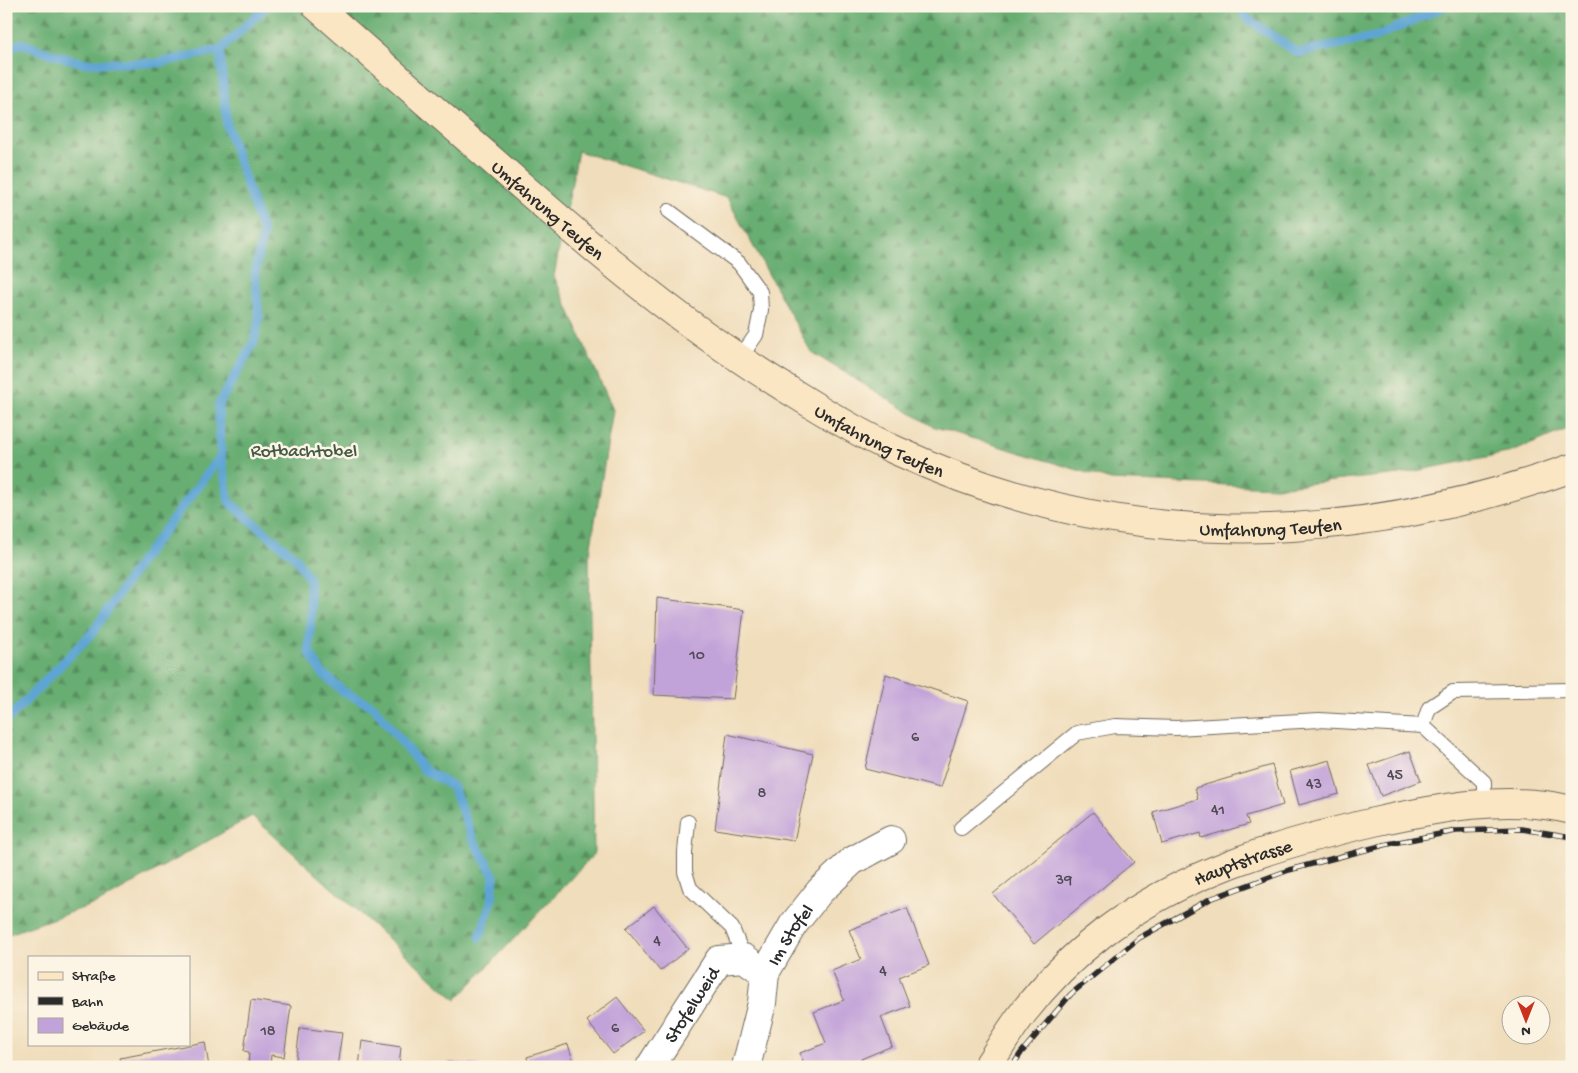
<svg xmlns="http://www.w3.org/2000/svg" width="1578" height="1073" font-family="'Gochi Hand',sans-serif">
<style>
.forest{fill:url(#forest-firs);stroke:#4a6c4e}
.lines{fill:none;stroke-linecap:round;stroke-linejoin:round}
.stream{stroke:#5ea5d4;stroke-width:9}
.building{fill:#c2a3d9}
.lane-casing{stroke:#70695d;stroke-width:16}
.street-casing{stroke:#70695d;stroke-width:30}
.secondary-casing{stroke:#70695d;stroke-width:30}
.lane{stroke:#fff;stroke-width:14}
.street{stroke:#fff;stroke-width:28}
.secondary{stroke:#fbe6c4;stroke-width:28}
.rail-casing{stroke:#2b2b2b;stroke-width:5.5}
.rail{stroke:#fcf5e5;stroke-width:4;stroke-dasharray:11;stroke-linecap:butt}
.labels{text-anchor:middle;stroke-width:5;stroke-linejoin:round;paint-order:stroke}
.number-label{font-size:16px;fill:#514956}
.street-label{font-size:19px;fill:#2b2b2b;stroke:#fcf5e5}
.park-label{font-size:19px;fill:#445a46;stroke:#fcf5e5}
</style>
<defs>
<pattern id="forest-firs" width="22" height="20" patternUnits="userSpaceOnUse" patternTransform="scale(1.25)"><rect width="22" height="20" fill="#68ad72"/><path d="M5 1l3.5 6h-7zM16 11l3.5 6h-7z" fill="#568d5e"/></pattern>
</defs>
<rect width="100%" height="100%" fill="#fcf5e5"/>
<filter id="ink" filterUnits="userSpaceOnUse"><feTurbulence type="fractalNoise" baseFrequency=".02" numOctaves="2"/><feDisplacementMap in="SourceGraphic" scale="10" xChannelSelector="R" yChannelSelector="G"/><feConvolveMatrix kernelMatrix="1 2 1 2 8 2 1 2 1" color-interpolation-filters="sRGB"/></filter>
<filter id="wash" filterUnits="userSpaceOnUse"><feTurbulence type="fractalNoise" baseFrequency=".0096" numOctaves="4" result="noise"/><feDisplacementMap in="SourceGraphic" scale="20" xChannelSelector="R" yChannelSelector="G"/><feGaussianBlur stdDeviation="1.12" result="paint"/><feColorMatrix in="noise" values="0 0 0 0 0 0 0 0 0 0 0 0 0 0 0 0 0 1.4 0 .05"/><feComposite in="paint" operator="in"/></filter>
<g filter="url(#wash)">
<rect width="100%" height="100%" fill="#f0ddbb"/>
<polygon class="forest" points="6,6 1572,6 1572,427 1512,452 1400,474 1276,487 1111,480 932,426 811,352 727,198 578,151 554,276 613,410 589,558 594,854 456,1000 252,816 100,902 6,935"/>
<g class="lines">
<g class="stream">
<polyline points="1240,6 1246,18 1298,53 1378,36 1446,6"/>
<polyline points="6,51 21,43 48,53 83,63 157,63 220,50"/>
<polyline points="221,456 229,502 296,558 309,579 311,614 309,651 321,672 344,692 373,706 424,770 453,787 473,839 494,876 492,899 480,937"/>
<polyline points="6,721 92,633 141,561 221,456 218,406 254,342 259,318 255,273 263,233 227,126 220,50 267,6"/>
</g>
</g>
<g id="blocks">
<g class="building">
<polygon points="657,598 744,610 733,699 654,695"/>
<polygon points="886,674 968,701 940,788 865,769"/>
<polygon points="727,734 813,754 794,841 715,829"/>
<polygon points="1410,751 1421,781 1381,796 1369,765"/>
<polygon points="1330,760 1339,794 1299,805 1290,771"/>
<polygon points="1272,765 1283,805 1246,816 1249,824 1201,838 1200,833 1162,844 1153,812 1198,799 1195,788"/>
<polygon points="1093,812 1134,862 1034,944 993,894"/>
<polygon points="654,906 688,949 660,971 626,928"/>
<polygon points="907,908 929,965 899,977 910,1006 881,1017 892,1046 861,1059 865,1067 805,1067 800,1053 826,1043 814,1012 844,1000 832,971 861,959 849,930"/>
<polygon points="617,997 644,1031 613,1054 587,1021"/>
<polygon points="251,1000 291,1006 284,1057 271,1055 270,1067 248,1067 249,1052 244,1051"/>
<polygon points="300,1028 342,1033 337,1067 295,1067"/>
<polygon points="362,1041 401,1047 399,1067 359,1067"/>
<polygon points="205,1042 209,1067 122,1067 120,1058"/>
<polygon points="568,1044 575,1067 529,1067 527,1057"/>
<polygon points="448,1062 480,1065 480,1067 447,1067"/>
</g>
</g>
</g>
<g filter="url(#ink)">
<use href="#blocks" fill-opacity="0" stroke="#70695d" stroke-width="1"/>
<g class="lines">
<defs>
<g id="lane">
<polyline points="669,211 739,263 760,292 761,310 756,335 740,358"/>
<polyline points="1423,726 1429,708 1453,692 1572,690"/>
<polyline points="688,822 685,852 685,872 690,888 732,928 744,958"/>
<polyline points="961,828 1077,733 1115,726 1176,728 1319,720 1423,726 1484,782 1484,804"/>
</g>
<g id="street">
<path id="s1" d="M650,1067L719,960L744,958L765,973"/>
<path id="s2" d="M746,1067L762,1003L765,973L793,925L820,891L852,861L891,840"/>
</g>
<g id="secondary">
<path id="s3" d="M316,6C382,64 449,122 516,181C570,228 624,275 682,318C718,345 756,370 795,394C827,414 860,434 895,450C1118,554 1342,549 1572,468"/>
<path id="s4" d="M987,1067C999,1049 1010,1030 1023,1013C1046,983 1073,956 1103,933C1182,873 1278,844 1374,822C1437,808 1507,794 1572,810"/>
</g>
</defs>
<use href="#lane" class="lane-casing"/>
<use href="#street" class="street-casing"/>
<use href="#secondary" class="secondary-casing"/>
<use href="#lane" class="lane"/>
<use href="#street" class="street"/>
<use href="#secondary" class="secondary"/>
<defs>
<polyline id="rail" points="1012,1067 1021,1053 1071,994 1139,938 1210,899 1289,870 1388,844 1456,831 1522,829 1572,837"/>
</defs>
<use href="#rail" class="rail-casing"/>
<use href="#rail" class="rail"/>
</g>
</g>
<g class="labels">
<g class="number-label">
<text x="697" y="659">10</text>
<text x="915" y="741">6</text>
<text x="1395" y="779">45</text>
<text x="1314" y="788">43</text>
<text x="762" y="797">8</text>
<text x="1218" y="814">41</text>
<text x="1064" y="884">39</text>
<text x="657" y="945">4</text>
<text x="883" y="975">4</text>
<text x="615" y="1032">6</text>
<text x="268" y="1035">18</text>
</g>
<g class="street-label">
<text dy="7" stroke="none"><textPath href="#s3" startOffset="309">Umfahrung Teufen</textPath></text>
<text dy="7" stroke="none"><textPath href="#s3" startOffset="714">Umfahrung Teufen</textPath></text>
<text dy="7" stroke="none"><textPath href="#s3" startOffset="1119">Umfahrung Teufen</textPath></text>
<text dy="7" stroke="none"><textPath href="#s4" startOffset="336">Hauptstrasse</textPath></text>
<text dy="7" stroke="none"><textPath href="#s2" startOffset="142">Im Stofel</textPath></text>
<text dy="7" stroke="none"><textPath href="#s1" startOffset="75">Stofelweid</textPath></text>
</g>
<g class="park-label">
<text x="304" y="456">Rotbachtobel</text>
</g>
</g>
<rect width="1578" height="1073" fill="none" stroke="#fcf5e5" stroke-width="25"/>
<rect x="28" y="956" width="162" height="90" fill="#fcf5e5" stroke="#a8a49b"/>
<rect x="38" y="972" width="25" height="8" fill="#fbe6c4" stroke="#a8a49b"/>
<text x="72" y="980" font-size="15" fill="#2b2b2b">Straße</text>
<rect x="38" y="997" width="25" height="8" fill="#2b2b2b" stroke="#a8a49b"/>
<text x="72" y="1006" font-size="15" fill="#2b2b2b">Bahn</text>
<rect x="38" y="1018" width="25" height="15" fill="#c2a3d9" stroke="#a8a49b"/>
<text x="72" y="1030" font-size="15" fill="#2b2b2b">Gebäude</text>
<g transform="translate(1526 1020) rotate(180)"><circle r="24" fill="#fcf5e5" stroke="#a8a49b"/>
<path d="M0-4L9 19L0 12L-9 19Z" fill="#c8321e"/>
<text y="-8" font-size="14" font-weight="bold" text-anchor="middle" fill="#2b2b2b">N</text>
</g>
</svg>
